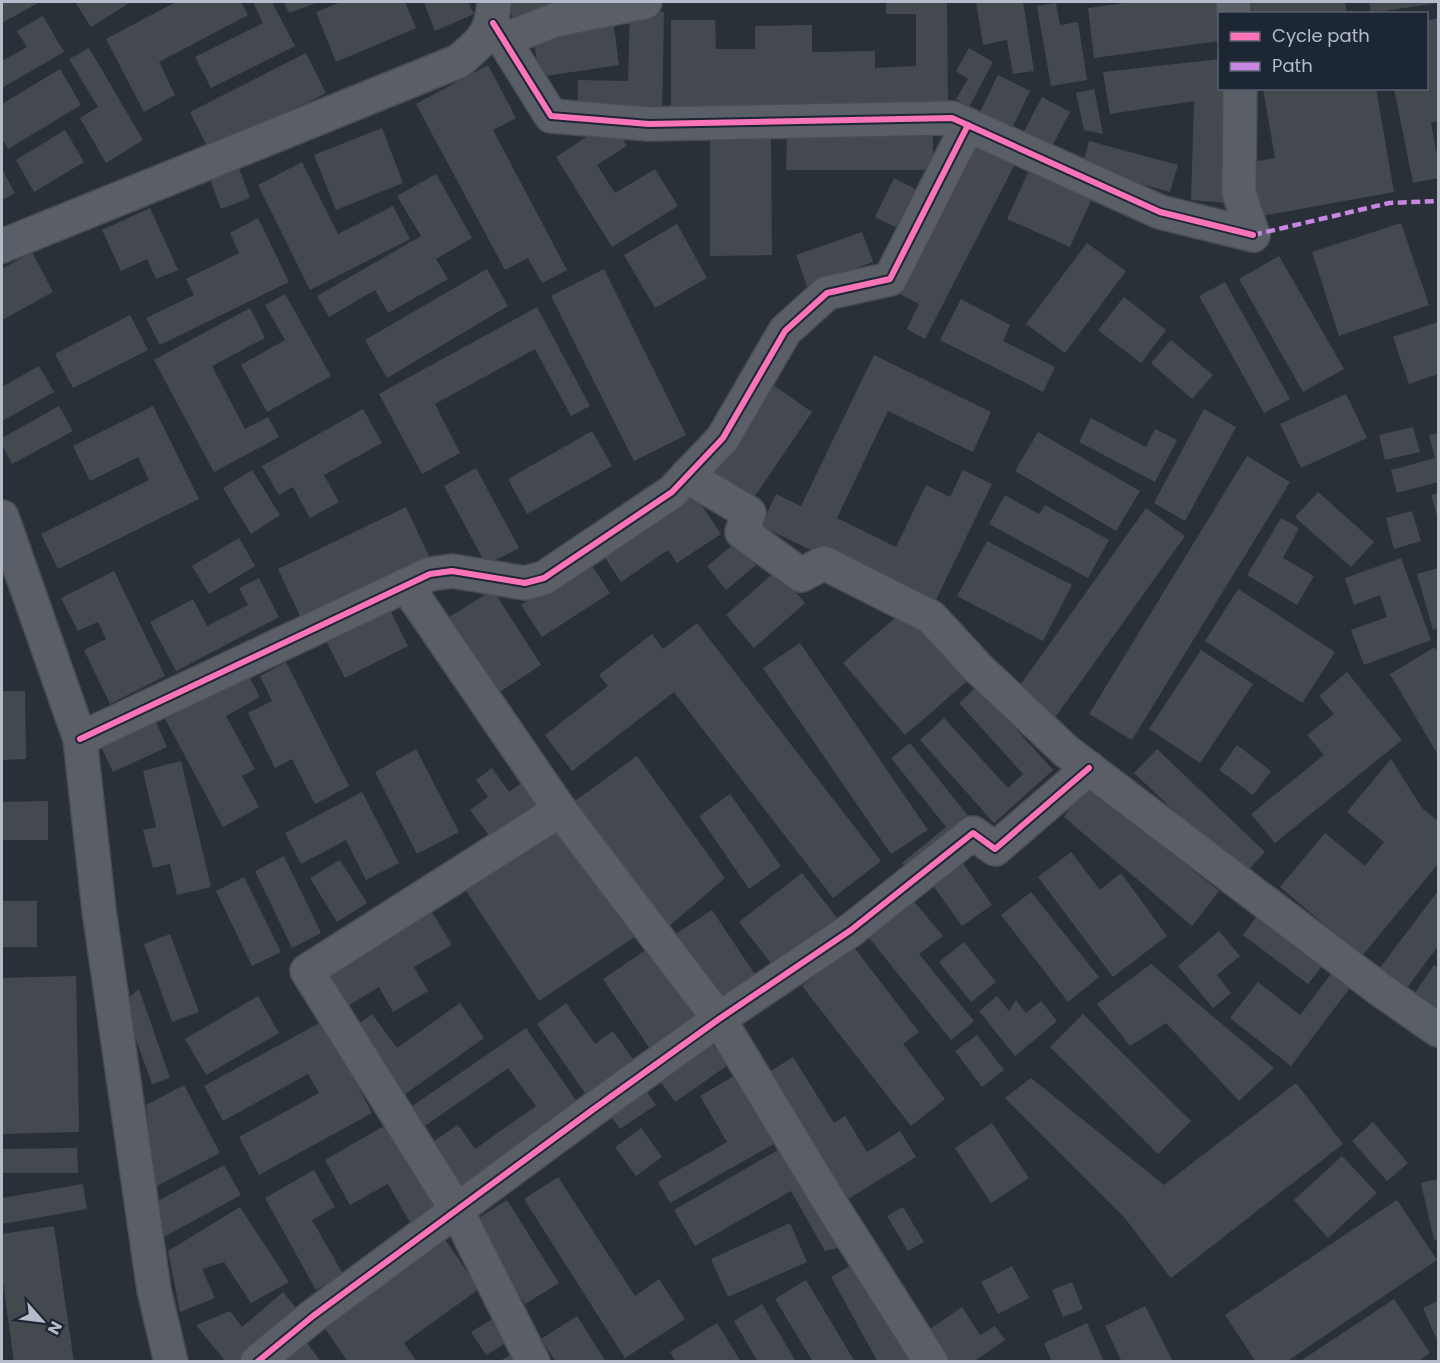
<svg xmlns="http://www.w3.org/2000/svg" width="1440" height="1363" font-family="Poppins,sans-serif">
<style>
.building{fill:#444950}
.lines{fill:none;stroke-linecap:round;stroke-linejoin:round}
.street-casing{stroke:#484c53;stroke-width:36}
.street{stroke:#5a5e66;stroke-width:33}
.quiet{stroke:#c787e3;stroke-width:4.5;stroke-dasharray:9 4.5;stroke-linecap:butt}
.cycleway-casing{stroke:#1d2633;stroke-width:10}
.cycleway{stroke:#fb73b8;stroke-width:6}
</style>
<rect width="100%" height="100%" fill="#2a3038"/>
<g class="building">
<polygon points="2,2 40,2 2,23"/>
<polygon points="75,2 131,2 91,27"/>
<polygon points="176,2 241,2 248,15 159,62 175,95 144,112 106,39"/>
<polygon points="253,2 272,2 295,46 211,88 195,57 263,23"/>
<polygon points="284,2 319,2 289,13"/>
<polygon points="341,2 405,2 416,28 336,62 316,12"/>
<polygon points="428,2 468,2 474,14 435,31 424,3"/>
<polygon points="507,2 582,2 515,25"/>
<polygon points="886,2 947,2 948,106 671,110 671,20 715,20 716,49 755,49 755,26 812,25 812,52 875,51 875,68 916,66 916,14 886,14"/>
<polygon points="976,2 1023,2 1034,71 1013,74 1007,40 983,45"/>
<polygon points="1132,2 1222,2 1220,14 1220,41 1094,58 1088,8"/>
<polygon points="1251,2 1345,2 1347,14 1253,14"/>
<polygon points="1369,2 1437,2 1437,3 1371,13"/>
<polygon points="1056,3 1060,25 1078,22 1087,80 1051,86 1037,6"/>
<polygon points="630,11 664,12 662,114 578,112 578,80 628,81"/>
<polygon points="43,16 64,52 2,88 2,61 27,47 17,31"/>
<polygon points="1438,18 1438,121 1431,123 1438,161 1438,178 1413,183 1394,88 1426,88 1426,21"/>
<polygon points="613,19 619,65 539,77 533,32"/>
<polygon points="89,48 143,140 106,163 80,118 98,107 69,59"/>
<polygon points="969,48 993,62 969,107 956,99 968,79 956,71"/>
<polygon points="306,53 326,93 210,152 190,112"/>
<polygon points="1220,59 1220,88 1224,88 1228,203 1191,200 1194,101 1110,114 1103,72"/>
<polygon points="488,65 516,118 493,130 567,270 542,283 528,258 505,270 416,104"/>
<polygon points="60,69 81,105 8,149 2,138 2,104"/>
<polygon points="998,75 1030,91 1011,130 979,114"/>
<polygon points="1263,88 1376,88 1394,192 1261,216 1252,162 1275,158"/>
<polygon points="1094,89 1103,134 1084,130 1076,93"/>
<polygon points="1042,97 1070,112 1050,150 1022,135"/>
<polygon points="611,121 627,146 597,165 615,193 655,169 678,206 612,247 556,157"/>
<polygon points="382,128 403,183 336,210 314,155"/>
<polygon points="65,130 84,162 34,192 16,160"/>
<polygon points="787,134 933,134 933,170 786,170"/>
<polygon points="771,135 772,255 710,256 710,136"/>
<polygon points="977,140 1017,160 925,339 907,329 919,304 898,293"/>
<polygon points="1089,141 1178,165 1170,192 1082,167"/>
<polygon points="302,162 338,234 393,206 410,239 310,290 258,185"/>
<polygon points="239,168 250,198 221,209 210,179"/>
<polygon points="1030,168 1093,196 1070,247 1007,219"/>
<polygon points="2,169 15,193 2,200"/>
<polygon points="436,174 472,238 436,259 448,279 388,313 375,290 329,317 317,296 421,236 397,196"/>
<polygon points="894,178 919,191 901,230 875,217"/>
<polygon points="150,208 178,270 156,279 147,259 121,271 102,230"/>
<polygon points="258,218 289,282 160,345 146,318 194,295 186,279 239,253 230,233"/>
<polygon points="1401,223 1429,305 1339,336 1312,252"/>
<polygon points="677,224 707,278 655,308 624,255"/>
<polygon points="862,232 873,262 807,286 796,255"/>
<polygon points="1087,243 1126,271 1065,353 1026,324"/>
<polygon points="32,252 53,292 2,320 2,269"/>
<polygon points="1279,256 1344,369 1303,392 1239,279"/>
<polygon points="487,269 508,306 387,378 365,340"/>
<polygon points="604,269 686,435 634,461 551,296"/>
<polygon points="1225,282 1290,399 1264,413 1199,296"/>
<polygon points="285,294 331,376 267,412 241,365 285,340 265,305"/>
<polygon points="1124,297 1166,330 1141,363 1098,330"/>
<polygon points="961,299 1010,325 1003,341 1055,367 1043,392 940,340"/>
<polygon points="537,307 590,406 571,416 535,349 435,404 460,453 422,474 379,394"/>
<polygon points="250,308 265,338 212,366 245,429 268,417 279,437 214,472 154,360"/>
<polygon points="130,315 148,350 73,388 55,354"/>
<polygon points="1438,322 1438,374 1409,384 1393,337"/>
<polygon points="1171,340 1213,375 1192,399 1151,363"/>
<polygon points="874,355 991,412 973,452 888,411 837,518 896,547 926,485 950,497 963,470 992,484 932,608 761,526 776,494 801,506"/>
<polygon points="39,366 54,392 2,421 2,387"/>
<polygon points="773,385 812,412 751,502 712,475"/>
<polygon points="1346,394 1367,438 1301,468 1280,424"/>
<polygon points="59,406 73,431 12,464 2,444 2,438"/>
<polygon points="153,406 199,499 58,569 41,534 149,480 138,457 90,481 73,446"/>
<polygon points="363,409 382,443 324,475 339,502 310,518 293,487 279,495 262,466"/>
<polygon points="1204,409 1236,427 1185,521 1154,503"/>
<polygon points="1091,418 1146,447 1155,429 1177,440 1155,482 1079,442"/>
<polygon points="1413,427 1420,452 1385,460 1379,435"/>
<polygon points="592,431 612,466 527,514 508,479"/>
<polygon points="1038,432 1140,491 1116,531 1015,471"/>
<polygon points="1438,433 1438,482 1397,493 1391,470 1435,458 1429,435"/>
<polygon points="1247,456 1290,482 1132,740 1089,714"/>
<polygon points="476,468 519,548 486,565 444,486"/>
<polygon points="252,470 280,515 251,534 223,488"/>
<polygon points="1318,492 1374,542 1351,567 1295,517"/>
<polygon points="1438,493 1438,519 1431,495"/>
<polygon points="694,494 721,534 677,563 668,550 621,582 604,556"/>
<polygon points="1005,495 1039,514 1045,505 1109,540 1088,578 989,524"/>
<polygon points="406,507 429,556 301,618 278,569"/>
<polygon points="1146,508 1185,536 1054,719 1016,691"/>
<polygon points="1412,511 1421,541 1394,549 1386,518"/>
<polygon points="1281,518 1299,528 1283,558 1314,576 1297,605 1247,575"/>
<polygon points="239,538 255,566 209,594 192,566"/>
<polygon points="738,541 756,565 726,590 707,566"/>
<polygon points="987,541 1072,585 1043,641 957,596"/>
<polygon points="1401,558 1431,640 1364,665 1351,630 1387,617 1380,595 1354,605 1345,578"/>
<polygon points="589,561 610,593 542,637 521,605"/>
<polygon points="1438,568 1438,628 1433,630 1417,574"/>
<polygon points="777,570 805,603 754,648 726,615"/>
<polygon points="114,571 165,676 110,704 84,650 106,639 98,622 78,631 61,598"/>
<polygon points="259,578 279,617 176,671 150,622 193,599 207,626 248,605 239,588"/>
<polygon points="1238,589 1335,652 1302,703 1205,641"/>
<polygon points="493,590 541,665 498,693 449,617"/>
<polygon points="389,608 408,646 345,678 326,641"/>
<polygon points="895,618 931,629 972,677 905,735 843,663"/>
<polygon points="697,623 881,861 833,898 674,692 572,771 545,735 608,686 599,675 652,634 663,649"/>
<polygon points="800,643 928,830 891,854 763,668"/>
<polygon points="1435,647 1438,653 1438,755 1390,674"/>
<polygon points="1201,650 1253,684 1200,763 1149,729"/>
<polygon points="286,662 349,786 315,804 292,759 275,768 248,713 272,701 260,676"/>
<polygon points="244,668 260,697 226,716 255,769 242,776 259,807 223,827 162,713"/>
<polygon points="1347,672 1402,740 1275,843 1251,814 1324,755 1307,735 1334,714 1319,696"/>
<polygon points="977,686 1053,770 994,823 920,740 944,718 1008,788 1023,774 959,703"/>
<polygon points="2,691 25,691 26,759 2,760"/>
<polygon points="154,718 167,747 113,772 100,744"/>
<polygon points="910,743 972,821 909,871 902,863 946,827 891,758"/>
<polygon points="1237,745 1271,771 1253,795 1219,770"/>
<polygon points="416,749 459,832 417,854 375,772"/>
<polygon points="1157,749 1265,852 1243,876 1134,773"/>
<polygon points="637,756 725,878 666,929 572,803"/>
<polygon points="1391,759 1422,808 1438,821 1438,864 1362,956 1280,887 1325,833 1365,866 1384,842 1347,812"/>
<polygon points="181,761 211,887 177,895 170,864 153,868 143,830 156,827 143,771"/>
<polygon points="492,768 509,792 528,778 543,801 491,838 470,810 488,797 476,780"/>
<polygon points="1085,784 1219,891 1192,926 1064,817"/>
<polygon points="362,792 399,863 366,880 346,840 301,864 285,833"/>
<polygon points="730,794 781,866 749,889 699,816"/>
<polygon points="48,801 48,840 2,840 2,802"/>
<polygon points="560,818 636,936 539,1001 461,883"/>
<polygon points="1071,852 1100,890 1121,873 1167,936 1113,977 1038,877"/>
<polygon points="284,856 321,933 292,948 255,871"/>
<polygon points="340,860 367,903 337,922 310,878"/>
<polygon points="962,862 992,905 962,926 932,884"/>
<polygon points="802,873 837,918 774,967 739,922"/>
<polygon points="244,877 281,952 252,966 216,891"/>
<polygon points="1438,891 1438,946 1406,989 1379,969"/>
<polygon points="1031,892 1099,977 1068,1002 1001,915"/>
<polygon points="911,898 943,936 919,954 974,1021 951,1040 866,934"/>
<rect x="2" y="901" width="35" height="46"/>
<polygon points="712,910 756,976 720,1000 676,934"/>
<polygon points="432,912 452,945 414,967 428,991 393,1012 379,987 346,1007 326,974"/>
<polygon points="1260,912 1326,961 1308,984 1243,935"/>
<polygon points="1219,931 1240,956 1217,975 1231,993 1213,1008 1178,966"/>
<polygon points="170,934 199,1012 172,1022 144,944"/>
<polygon points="964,942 996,982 971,1002 939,962"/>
<polygon points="853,946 919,1032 903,1044 945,1099 911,1126 802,986"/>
<polygon points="650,947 699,1020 652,1052 603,979"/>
<polygon points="1151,964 1274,1068 1239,1101 1166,1023 1130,1046 1097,1004"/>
<polygon points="1434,965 1438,968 1438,1011 1414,994"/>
<polygon points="1334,970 1352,985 1291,1066 1230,1018 1258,982 1300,1015"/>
<polygon points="76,976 79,1132 2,1134 2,978"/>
<polygon points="139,989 170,1078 152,1084 123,1003"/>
<polygon points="258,996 279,1033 206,1075 185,1039"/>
<polygon points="997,996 1009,1011 1016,1000 1026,1013 1041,1001 1057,1021 1015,1056 979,1011"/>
<polygon points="460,1003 484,1038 404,1095 356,1026 372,1014 397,1048"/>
<polygon points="566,1003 595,1044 613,1031 637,1065 589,1099 537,1024"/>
<polygon points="1083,1014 1191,1121 1158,1154 1050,1047"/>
<polygon points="323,1021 372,1113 259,1175 239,1137 319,1093 308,1074 223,1121 204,1086"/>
<polygon points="526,1028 584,1112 460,1198 425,1147 458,1125 475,1149 536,1106 508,1068 425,1126 412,1106"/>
<polygon points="977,1035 1004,1070 982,1087 955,1051"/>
<polygon points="711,1042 728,1065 675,1102 659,1080"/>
<polygon points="793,1057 834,1123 845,1116 867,1152 900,1131 916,1157 845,1201 766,1074"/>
<polygon points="739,1073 779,1141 670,1203 658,1182 727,1142 700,1096"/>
<polygon points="1031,1078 1164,1185 1296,1083 1343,1144 1171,1278 1124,1217 1005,1098"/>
<polygon points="184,1085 220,1153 155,1187 146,1105"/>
<polygon points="644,1088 656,1105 620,1129 608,1112"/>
<polygon points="391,1122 438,1208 411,1224 388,1184 350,1205 325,1160"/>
<polygon points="1373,1122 1408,1163 1387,1181 1352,1141"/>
<polygon points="992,1123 1029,1178 991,1203 955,1148"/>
<polygon points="641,1128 662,1157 636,1176 615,1147"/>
<polygon points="785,1146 843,1247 825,1251 791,1191 695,1246 674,1210"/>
<polygon points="77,1148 78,1173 2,1173 2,1149"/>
<polygon points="1342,1156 1377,1193 1328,1238 1294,1200"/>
<polygon points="224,1165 241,1195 164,1237 158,1201"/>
<polygon points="314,1170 335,1207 312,1220 343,1274 316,1290 265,1198"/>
<polygon points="558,1177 635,1296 659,1279 685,1319 625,1358 524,1199"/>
<polygon points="1438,1179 1438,1239 1434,1240 1421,1183"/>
<polygon points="83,1184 87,1209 2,1224 2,1198"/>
<polygon points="507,1200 559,1283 525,1304 474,1221"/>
<polygon points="1397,1200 1437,1260 1286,1362 1256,1362 1225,1315"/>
<polygon points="240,1207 289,1282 251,1303 224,1262 202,1269 215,1298 180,1312 168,1251"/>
<polygon points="903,1207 924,1242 908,1251 887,1216"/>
<polygon points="790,1223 807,1262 728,1297 711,1259"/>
<polygon points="54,1226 74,1362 14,1362 2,1274 2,1234"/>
<polygon points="444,1238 479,1289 404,1343 417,1362 348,1362 322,1324"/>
<polygon points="857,1262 912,1362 878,1362 831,1277"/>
<polygon points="1012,1266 1029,1298 998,1314 981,1282"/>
<polygon points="806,1280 855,1362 813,1362 775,1299"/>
<polygon points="1072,1282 1083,1309 1063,1317 1052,1290"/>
<polygon points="283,1292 300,1313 242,1362 226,1362 196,1325 230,1311 242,1327"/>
<polygon points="1394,1299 1430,1353 1417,1362 1299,1362"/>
<polygon points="1438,1301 1438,1342 1423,1308"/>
<polygon points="762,1304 796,1362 758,1362 734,1321"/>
<polygon points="1145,1306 1173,1362 1122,1362 1105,1326"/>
<polygon points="962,1307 980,1335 995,1326 1005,1340 973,1362 947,1362 927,1331"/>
<polygon points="577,1316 606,1362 556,1362 541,1339"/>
<polygon points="493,1319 507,1342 486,1355 471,1332"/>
<polygon points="717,1323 741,1362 676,1362 670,1352"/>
<polygon points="1087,1323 1104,1362 1052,1362 1044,1343"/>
<polygon points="302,1336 321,1362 269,1362"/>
<polygon points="513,1354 517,1362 498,1362"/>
</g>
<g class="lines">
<defs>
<g id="street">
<polyline points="1233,2 1234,14"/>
<polyline points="493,23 551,116 649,124 952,118 1160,212 1253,235"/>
<polyline points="503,40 555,20 645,2"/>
<polyline points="1240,88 1239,193 1253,235"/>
<path d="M2,246L459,61C482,41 491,35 494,3"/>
<polyline points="687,476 749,513 742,532 801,575 824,563 931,617 977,667 1066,751 1378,988 1438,1030"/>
<polyline points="2,517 80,739 99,910 154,1290 171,1362"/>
<polyline points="406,585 560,810 719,1019 832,1206 931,1362"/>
<polyline points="80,739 430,574 452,571 525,583 544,578 672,492 723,438 785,331 827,293 890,279 968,125"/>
<polyline points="257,1362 313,1316 591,1111 719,1019 851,930 973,833 995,849 1089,768"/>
<polyline points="533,1362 456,1209 307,971 560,810"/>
</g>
</defs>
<use href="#street" class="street-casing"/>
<use href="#street" class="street"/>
<polyline class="quiet" points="1253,235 1389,203 1438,201"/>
<defs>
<g id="cycleway">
<polyline points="493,23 551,116 649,124 952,118 1160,212 1253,235"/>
<polyline points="80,739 430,574 452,571 525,583 544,578 672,492 723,438 785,331 827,293 890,279 968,125"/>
<polyline points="257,1362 313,1316 591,1111 719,1019 851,930 973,833 995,849 1089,768"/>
</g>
</defs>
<use href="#cycleway" class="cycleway-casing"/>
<use href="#cycleway" class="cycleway"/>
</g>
<rect width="1440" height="1363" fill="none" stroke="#b4bcc9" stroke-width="6"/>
<rect x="1218" y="12" width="210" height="78" fill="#1d2633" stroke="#59626f" stroke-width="1.5"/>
<rect x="1230" y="32" width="30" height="9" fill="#fb73b8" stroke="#59626f" stroke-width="1.5"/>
<text x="1272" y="42" font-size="18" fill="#b4bcc9">Cycle path</text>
<rect x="1230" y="62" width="30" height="9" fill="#c787e3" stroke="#59626f" stroke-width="1.5"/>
<text x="1272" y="72" font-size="18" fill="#b4bcc9">Path</text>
<g transform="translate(42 1321) rotate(118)" stroke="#1d2633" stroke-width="4.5" paint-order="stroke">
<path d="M0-4.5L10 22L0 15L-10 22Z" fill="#b4bcc9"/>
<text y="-9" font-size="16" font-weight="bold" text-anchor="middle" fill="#b4bcc9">N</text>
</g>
</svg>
